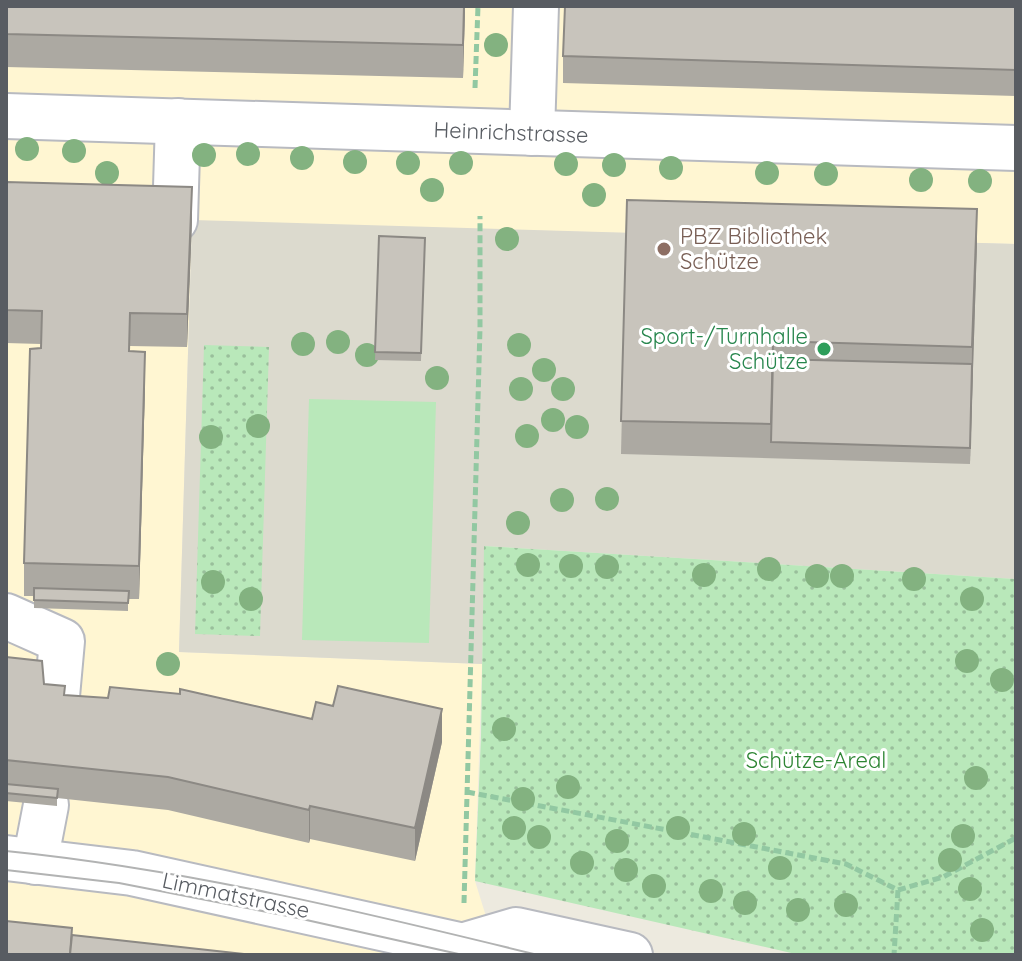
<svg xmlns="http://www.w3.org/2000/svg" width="1022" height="961" font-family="Quicksand,sans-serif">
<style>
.commercial{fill:#fff6d2}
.education{fill:#dcdace}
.grass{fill:url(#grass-dots)}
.garden{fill:#b9e8ba}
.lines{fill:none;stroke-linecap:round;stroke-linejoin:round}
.minor-casing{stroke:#b8bac0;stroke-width:48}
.path{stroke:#92c8a2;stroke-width:5;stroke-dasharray:8 4;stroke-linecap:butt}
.minor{stroke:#fff;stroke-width:44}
.tram{stroke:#b2b3b3;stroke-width:2}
.tree{fill:#83b280}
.wall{fill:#aca9a2}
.shaded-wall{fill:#8c8984}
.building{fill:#c8c4bc;stroke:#8c8984;stroke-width:2}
.education-dot{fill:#8d6e63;stroke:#fff;stroke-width:3}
.leisure-dot{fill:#2e9e5b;stroke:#fff;stroke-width:3}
.labels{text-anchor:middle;stroke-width:6;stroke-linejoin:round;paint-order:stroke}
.street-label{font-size:22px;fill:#585c62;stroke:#fff}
.education-label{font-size:22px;fill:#785e54;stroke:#fff;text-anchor:start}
.leisure-label{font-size:22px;fill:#27864d;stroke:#fff;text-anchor:end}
.park-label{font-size:22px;fill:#2d8533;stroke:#fff}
</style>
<defs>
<pattern id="grass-dots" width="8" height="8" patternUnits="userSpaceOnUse" patternTransform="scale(2)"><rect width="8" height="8" fill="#b9e8ba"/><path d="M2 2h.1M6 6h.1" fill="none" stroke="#99bf9b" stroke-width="1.8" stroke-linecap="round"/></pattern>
</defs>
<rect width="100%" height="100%" fill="#edeadf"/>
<polygon class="commercial" points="6,6 1016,6 1016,244 192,221 179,652 482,664 475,881 498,955 6,955"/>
<polygon class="education" points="192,220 1016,244 1016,579 485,546 482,664 179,652"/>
<g class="grass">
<polygon points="204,345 269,347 260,636 195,634"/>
<polygon points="484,546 1016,579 1016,955 800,955 475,881 481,737"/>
</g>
<polygon class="garden" points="309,399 436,402 429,643 302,640"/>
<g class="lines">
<defs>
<g id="minor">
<polyline points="6,116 1016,148"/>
<polyline points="532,133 536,6"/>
<polyline points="175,220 178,121"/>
<polyline points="6,616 62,641 55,718"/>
<polyline points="6,858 132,873 504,955"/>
<polyline points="35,862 46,805"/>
<polyline points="465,945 516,930 630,955"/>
</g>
</defs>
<use href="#minor" class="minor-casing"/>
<g class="path">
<polyline points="475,88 478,6"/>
<polyline points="467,792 846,864 898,890 894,955"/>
<polyline points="898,890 943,877 1016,838"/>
<polyline points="464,903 480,328 480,216"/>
</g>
<use href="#minor" class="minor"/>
<g class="tram">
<path d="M6,851C185,869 363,912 538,955"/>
<polyline points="6,870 119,883 293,917 463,955"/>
</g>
</g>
<g class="tree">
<circle cx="496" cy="45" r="12"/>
<circle cx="27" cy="149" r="12"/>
<circle cx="74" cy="151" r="12"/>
<circle cx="248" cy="154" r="12"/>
<circle cx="204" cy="155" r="12"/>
<circle cx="302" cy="158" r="12"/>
<circle cx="355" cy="162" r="12"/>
<circle cx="408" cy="163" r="12"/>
<circle cx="461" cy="163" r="12"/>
<circle cx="566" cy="164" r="12"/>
<circle cx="614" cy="165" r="12"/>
<circle cx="671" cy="168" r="12"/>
<circle cx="107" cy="173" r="12"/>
<circle cx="767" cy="173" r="12"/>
<circle cx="826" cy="174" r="12"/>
<circle cx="921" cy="180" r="12"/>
<circle cx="980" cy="181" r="12"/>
<circle cx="432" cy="190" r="12"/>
<circle cx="594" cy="195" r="12"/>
<circle cx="507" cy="239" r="12"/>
<circle cx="338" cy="342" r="12"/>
<circle cx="303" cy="344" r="12"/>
<circle cx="519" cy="345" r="12"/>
<circle cx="367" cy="355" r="12"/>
<circle cx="544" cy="370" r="12"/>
<circle cx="437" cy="378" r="12"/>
<circle cx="521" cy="389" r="12"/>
<circle cx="563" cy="389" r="12"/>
<circle cx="553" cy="420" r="12"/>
<circle cx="258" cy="426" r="12"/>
<circle cx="577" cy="427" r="12"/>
<circle cx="527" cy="436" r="12"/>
<circle cx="211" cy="437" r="12"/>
<circle cx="607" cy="499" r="12"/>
<circle cx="562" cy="500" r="12"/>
<circle cx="518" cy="523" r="12"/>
<circle cx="528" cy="565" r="12"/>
<circle cx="571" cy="566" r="12"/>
<circle cx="607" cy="567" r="12"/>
<circle cx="769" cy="569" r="12"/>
<circle cx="704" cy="575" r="12"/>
<circle cx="817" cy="576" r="12"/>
<circle cx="842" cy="576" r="12"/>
<circle cx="914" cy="579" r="12"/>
<circle cx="213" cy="582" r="12"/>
<circle cx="251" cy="599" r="12"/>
<circle cx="972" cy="599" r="12"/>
<circle cx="967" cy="661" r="12"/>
<circle cx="168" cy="664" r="12"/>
<circle cx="1002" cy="680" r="12"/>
<circle cx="504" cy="729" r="12"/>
<circle cx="976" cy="778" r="12"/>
<circle cx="568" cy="787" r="12"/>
<circle cx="523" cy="799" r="12"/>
<circle cx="514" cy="828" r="12"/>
<circle cx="678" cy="828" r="12"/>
<circle cx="744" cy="834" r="12"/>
<circle cx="963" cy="836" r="12"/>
<circle cx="539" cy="837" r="12"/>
<circle cx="617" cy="841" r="12"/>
<circle cx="950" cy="860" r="12"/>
<circle cx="582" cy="863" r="12"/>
<circle cx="780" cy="868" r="12"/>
<circle cx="626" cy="870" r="12"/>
<circle cx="654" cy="886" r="12"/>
<circle cx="970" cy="889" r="12"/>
<circle cx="711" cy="891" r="12"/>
<circle cx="745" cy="903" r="12"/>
<circle cx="846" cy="905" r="12"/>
<circle cx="798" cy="910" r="12"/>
<circle cx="982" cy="930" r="12"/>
</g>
<g class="wall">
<polygon points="6,6 465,6 463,78 6,67"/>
<polygon points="1016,6 1016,96 563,83 563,56"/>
<polygon points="6,182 192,220 187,347 130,346 130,351 145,385 139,599 128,599 128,611 34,608 34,596 24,596 24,563 41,344 6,343"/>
<polygon points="627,200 977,242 970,464 621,454"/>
<polygon points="379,236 425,238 421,361 375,360"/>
<polygon points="6,657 44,684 65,695 312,719 442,742 415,861 310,839 309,843 168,810 57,798 57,806 6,801"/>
</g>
<g class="shaded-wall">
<polygon points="464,6 465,6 463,78 463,45"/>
<polygon points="192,187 192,220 187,347 187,314"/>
<polygon points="977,209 977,242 970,464 972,347"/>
<polygon points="145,352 145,385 139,599 139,566"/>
<polygon points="442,709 442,742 415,861 415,828"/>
<polygon points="310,806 310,839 309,843 309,810"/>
</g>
<g class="building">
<polygon points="6,6 464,6 463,45 6,34"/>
<polygon points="565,6 1016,6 1016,70 563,56"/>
<polygon points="6,182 192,187 187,314 130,313 129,351 145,352 139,566 24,563 30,349 41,348 42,311 6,310"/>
<polygon points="627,200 977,209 972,347 773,341 771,424 621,421"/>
<polygon points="379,236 425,238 421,353 375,352"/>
<polygon points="773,359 972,364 970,448 771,442"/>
<polygon points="34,588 129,591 128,603 34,600"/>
<polygon points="6,657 42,661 44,684 65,686 64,695 108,698 110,687 180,694 180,689 312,719 316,702 333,706 338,686 442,709 415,828 310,806 309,810 168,777 6,760"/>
<polygon points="6,784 58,789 57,798 6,793"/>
<polygon points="6,921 72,928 70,955 6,955"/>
<polygon points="72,935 253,955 70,955"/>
</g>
<circle class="education-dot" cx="664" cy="249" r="8"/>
<circle class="leisure-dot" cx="824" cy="349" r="8"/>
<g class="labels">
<g class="street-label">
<text transform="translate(511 132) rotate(2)" y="8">Heinrichstrasse</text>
<text transform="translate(236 895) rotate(12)" y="8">Limmatstrasse</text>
</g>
<g class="education-label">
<text x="680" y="244">PBZ Bibliothek<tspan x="680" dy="25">Schütze</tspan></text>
</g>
<g class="leisure-label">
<text x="808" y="344">Sport-/Turnhalle<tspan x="808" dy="25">Schütze</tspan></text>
</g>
<g class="park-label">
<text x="816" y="768">Schütze-Areal</text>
</g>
</g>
<rect width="1022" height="961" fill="none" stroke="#585c62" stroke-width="16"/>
</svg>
